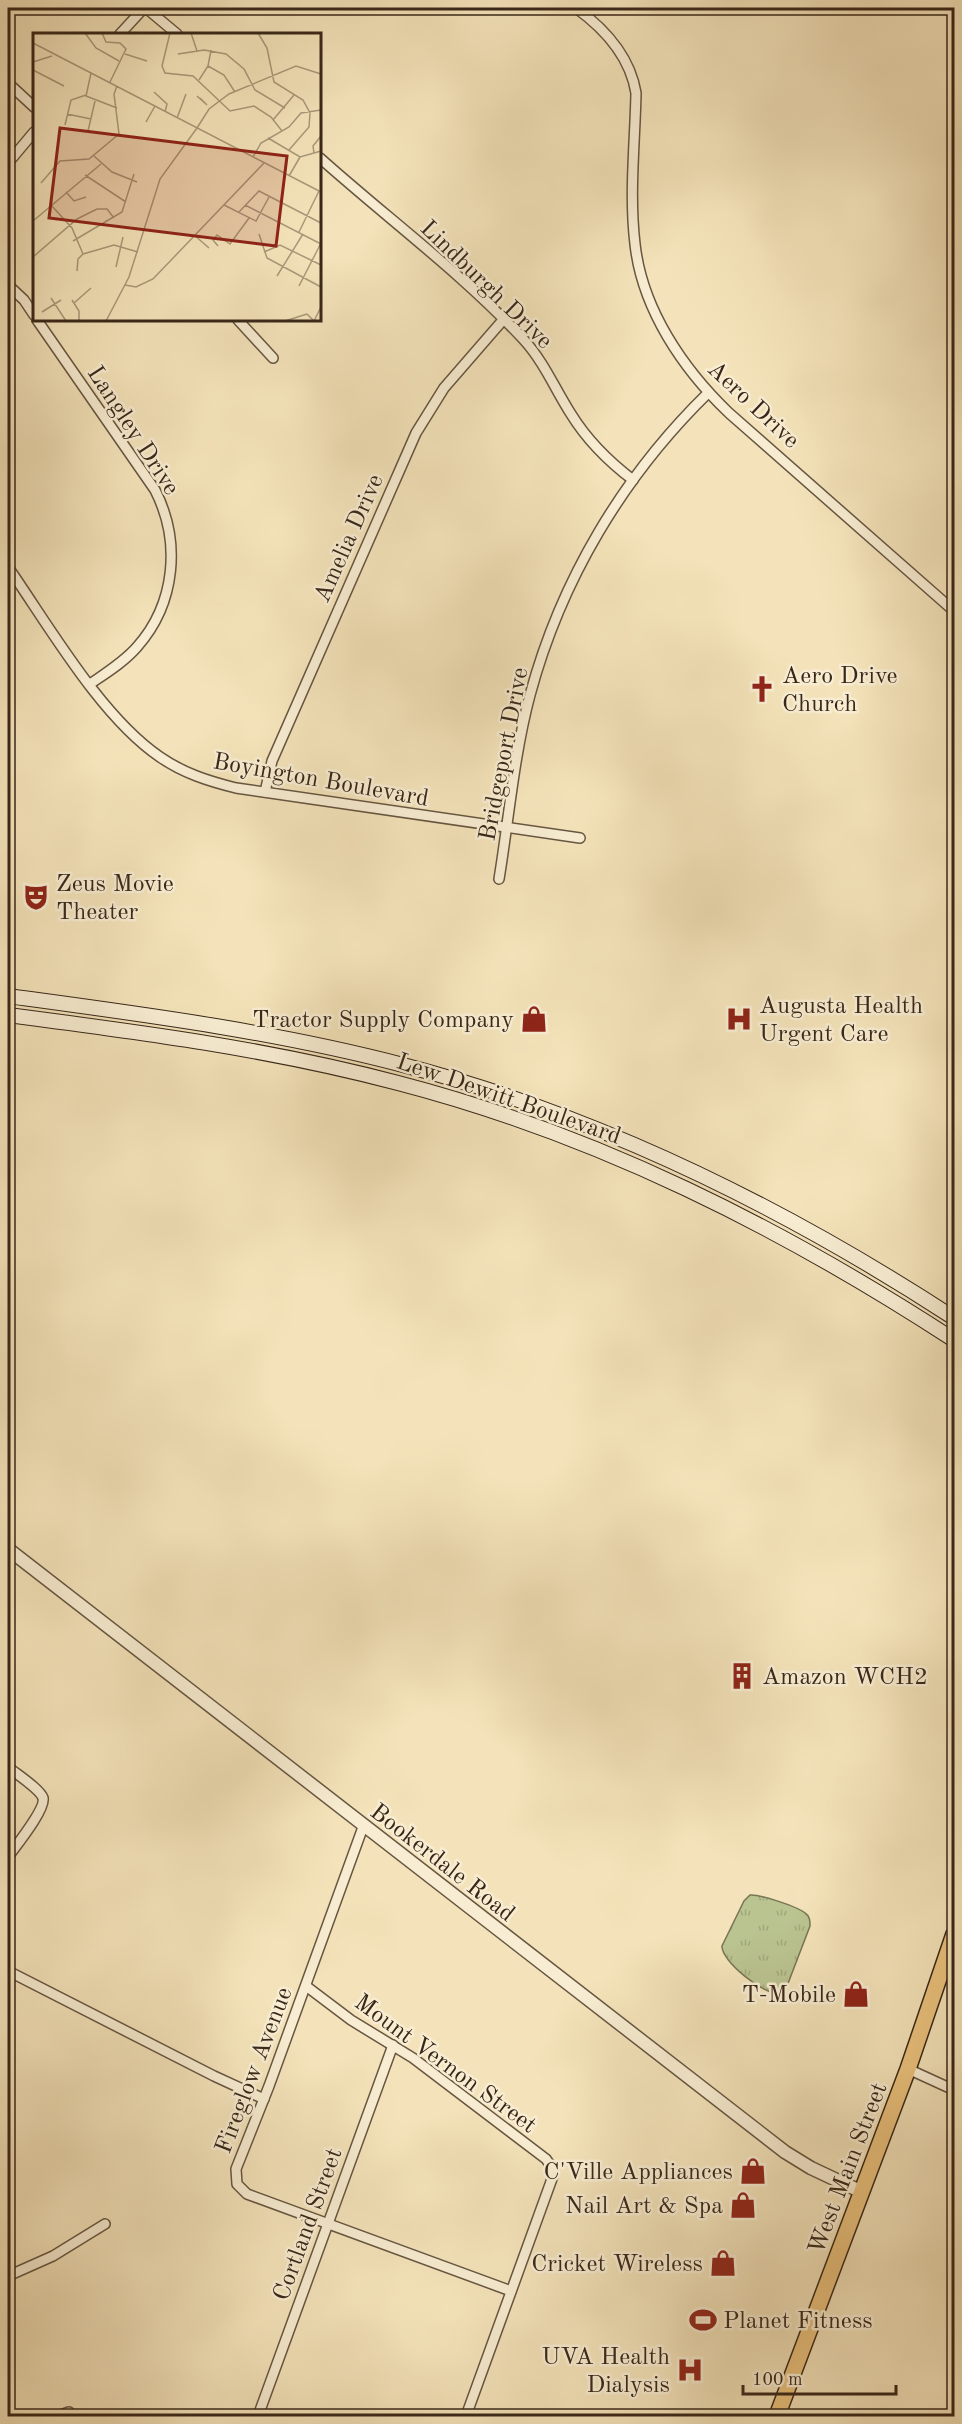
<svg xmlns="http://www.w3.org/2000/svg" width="962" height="2424" font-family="'Old Standard TT',serif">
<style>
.grass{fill:url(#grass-tufts);stroke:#797655;stroke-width:1.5}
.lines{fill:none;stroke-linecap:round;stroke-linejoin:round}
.minor-casing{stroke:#675641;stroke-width:12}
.tertiary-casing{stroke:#675641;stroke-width:15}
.secondary-casing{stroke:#382719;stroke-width:16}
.primary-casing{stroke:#382719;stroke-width:18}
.minor{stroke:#f8edd2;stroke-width:9}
.tertiary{stroke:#f8edd2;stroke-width:12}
.secondary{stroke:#f8edd2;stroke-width:14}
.primary{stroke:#eac27d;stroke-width:15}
.labels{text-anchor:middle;stroke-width:5;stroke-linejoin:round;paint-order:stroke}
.street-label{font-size:24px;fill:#382719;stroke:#f8edd2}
.poi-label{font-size:24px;fill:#382719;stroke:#f8edd2;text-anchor:end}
.inset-road{fill:none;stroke:#a9987a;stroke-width:1.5}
.view{fill:#8f2418;fill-opacity:0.15;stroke:#8f2418;stroke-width:3}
.inset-edge{fill:none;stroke:#382719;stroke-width:3}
</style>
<defs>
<pattern id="grass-tufts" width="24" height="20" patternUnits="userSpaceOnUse" patternTransform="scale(1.5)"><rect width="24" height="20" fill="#bac491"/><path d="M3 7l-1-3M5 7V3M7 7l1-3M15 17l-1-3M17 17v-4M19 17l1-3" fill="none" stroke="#a1a87c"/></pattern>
</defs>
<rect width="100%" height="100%" fill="#f4e3ba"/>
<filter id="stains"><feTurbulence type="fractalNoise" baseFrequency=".00333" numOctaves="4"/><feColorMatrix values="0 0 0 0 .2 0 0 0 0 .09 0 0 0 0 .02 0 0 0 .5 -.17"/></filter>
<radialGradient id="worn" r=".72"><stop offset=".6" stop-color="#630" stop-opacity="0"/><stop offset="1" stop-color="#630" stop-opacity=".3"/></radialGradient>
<path class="grass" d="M750,1895C760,1894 798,1907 805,1913C810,1916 810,1921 810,1926L787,1986L778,1993C764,1995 721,1961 722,1946L744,1901Z"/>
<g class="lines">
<defs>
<g id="minor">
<polyline points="146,8 177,34"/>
<path d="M576,8C605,29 630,56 636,93C635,143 629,194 635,244C642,309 683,369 729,413L954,611"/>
<polyline points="120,34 144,8"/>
<polyline points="8,83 34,107"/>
<path d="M320,158C387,218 463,274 524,340C544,362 555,389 571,414C587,440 608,461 633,480"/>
<polyline points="8,163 34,132"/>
<polyline points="8,285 24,300 34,315"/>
<path d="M37,320L155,490C181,541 176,603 137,647C124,662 106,673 90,684"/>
<polyline points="238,320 273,358"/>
<path d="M8,567C49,626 101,717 160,757C183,773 208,781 236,788L580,838"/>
<polyline points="265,792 272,761 416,433 444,388 503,320"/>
<path d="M499,879C509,818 514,755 530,695C561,580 623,476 708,393"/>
<path d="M8,1767C15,1773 40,1789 43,1798C46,1809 15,1847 8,1857"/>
<polyline points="363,1827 269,2086 236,2169 237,2184 247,2194 511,2291"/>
<polyline points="8,1971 214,2076 264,2099"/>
<polyline points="306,1986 351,2020 413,2058 546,2159 553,2169 553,2176 466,2416"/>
<polyline points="908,2069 954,2090"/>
<polyline points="8,2276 53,2256 105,2224"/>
<polyline points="58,2416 69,2412"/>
<polyline points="258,2416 393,2045"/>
</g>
<polyline id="tertiary" points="8,1549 785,2152 811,2168 862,2192"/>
<g id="secondary">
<path d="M8,996C140,1014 273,1031 403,1065C600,1116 785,1208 954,1318"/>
<path d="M8,1015C139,1032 270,1049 398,1083C598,1135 782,1228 954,1340"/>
</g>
<polyline id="primary" points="777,2416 908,2069 954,1934"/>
</defs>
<use href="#minor" class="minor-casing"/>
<use href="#tertiary" class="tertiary-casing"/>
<use href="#secondary" class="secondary-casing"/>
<use href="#primary" class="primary-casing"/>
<use href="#minor" class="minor"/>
<use href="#tertiary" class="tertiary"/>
<use href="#secondary" class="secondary"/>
<use href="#primary" class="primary"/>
</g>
<defs>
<symbol id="church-bare" viewBox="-9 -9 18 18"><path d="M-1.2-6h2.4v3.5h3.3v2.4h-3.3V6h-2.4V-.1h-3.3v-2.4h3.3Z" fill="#8f2418" stroke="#f8edd2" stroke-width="2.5" paint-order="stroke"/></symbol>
<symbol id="theatre-bare" viewBox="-9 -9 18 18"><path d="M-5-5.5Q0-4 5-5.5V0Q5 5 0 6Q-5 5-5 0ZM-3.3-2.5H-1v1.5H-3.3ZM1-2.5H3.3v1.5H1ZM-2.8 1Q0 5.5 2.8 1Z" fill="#8f2418" stroke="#f8edd2" stroke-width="2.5" paint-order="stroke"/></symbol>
<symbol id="shop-bare" viewBox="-9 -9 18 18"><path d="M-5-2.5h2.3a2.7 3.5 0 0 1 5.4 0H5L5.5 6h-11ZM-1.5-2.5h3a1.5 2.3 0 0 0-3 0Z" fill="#8f2418" stroke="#f8edd2" stroke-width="2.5" paint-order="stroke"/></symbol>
<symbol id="hospital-bare" viewBox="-9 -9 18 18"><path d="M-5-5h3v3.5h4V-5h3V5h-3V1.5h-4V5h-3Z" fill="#8f2418" stroke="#f8edd2" stroke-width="2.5" paint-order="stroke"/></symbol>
<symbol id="building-bare" viewBox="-9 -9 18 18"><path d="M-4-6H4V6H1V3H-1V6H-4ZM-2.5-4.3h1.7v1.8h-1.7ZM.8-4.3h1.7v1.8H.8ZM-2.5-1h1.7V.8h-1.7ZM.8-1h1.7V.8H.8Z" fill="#8f2418" stroke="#f8edd2" stroke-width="2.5" paint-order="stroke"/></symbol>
<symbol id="stadium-bare" viewBox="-9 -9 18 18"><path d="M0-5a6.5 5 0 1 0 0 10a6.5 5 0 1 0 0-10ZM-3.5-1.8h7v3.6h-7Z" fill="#8f2418" stroke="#f8edd2" stroke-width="2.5" paint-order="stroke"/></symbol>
</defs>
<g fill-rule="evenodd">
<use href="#church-bare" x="743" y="670" width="38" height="38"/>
<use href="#theatre-bare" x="17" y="878" width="38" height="38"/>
<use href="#shop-bare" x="515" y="1000" width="38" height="38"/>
<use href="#hospital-bare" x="720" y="1000" width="38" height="38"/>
<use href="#building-bare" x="723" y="1657" width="38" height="38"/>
<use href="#shop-bare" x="837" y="1975" width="38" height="38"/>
<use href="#shop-bare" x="734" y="2152" width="38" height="38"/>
<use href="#shop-bare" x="724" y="2186" width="38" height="38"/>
<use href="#shop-bare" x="704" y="2244" width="38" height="38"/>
<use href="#stadium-bare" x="684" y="2301" width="38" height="38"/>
<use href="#hospital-bare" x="671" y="2351" width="38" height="38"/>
</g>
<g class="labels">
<g class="street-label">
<text transform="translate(487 284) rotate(44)" y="8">Lindburgh Drive</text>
<text transform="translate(754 404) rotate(43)" y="8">Aero Drive</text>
<text transform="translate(134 430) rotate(57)" y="8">Langley Drive</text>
<text transform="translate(348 538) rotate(-66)" y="8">Amelia Drive</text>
<text transform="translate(503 754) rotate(-79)" y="8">Bridgeport Drive</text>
<text transform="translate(321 779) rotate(10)" y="8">Boyington Boulevard</text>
<text transform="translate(509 1098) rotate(19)" y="8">Lew Dewitt Boulevard</text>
<text transform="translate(443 1862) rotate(38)" y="8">Bookerdale Road</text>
<text transform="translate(446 2063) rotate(36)" y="8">Mount Vernon Street</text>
<text transform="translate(253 2070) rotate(-69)" y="8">Fireglow Avenue</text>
<text transform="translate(847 2168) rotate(-69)" y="8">West Main Street</text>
<text transform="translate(307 2224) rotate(-70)" y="8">Cortland Street</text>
</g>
<g class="poi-label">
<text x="782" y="683" text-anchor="start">Aero Drive<tspan x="782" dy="28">Church</tspan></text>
<text x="56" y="891" text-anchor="start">Zeus Movie<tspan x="56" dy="28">Theater</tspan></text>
<text x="759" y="1013" text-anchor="start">Augusta Health<tspan x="759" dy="28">Urgent Care</tspan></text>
<text x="514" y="1027">Tractor Supply Company</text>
<text x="762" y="1684" text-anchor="start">Amazon WCH2</text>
<text x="836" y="2002">T-Mobile</text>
<text x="733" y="2179">C'Ville Appliances</text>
<text x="723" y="2213">Nail Art &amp; Spa</text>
<text x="703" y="2271">Cricket Wireless</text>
<text x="723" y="2328" text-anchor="start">Planet Fitness</text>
<text x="670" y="2364">UVA Health<tspan x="670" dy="28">Dialysis</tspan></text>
</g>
</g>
<g transform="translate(33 33)">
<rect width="288" height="288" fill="#f4e3ba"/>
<path class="inset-road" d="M52,0L63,15L86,28M69,0L73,9L87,10L93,16L77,49M137,0L129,33L132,40L160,43L197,78L221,73L238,84L249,98M158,0L164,18M225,0L234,15L241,49L270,67L277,80L276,94L256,117M0,10L288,159M92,21L114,28M145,21L171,17L193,21L211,36L222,57L252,75M0,29L19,23M175,33L191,42L202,59M0,37L31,53M58,40L53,63L84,75M166,47L175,33L178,17M121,59L134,71L132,79M164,63L174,72L167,65M34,81L58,86M144,85L153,61M240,87L261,62M113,89L122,73M32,92L38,67L53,62M164,95L176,76L196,61L263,33L288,41M55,98L62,68M235,105L267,124L288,118M281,120L280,113L288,103M61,123L79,139L104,149M220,124L228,110L256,94L268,80L288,77M52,142L93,169M256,143L267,124M8,150L27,128L56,126L86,101L81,61L84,53M33,159L41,168L53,164M18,172L39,195L50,221M191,172L223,188L236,164M212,172L288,211M206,179L226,158L288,190M0,188L68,131M266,199L286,158M226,201L234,225L288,254M161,202L176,215M40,208L89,179L101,141M185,213L180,207L184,202L197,211L216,185M231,219L247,212L288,232M50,221L81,212L105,219M0,224L44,186L64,176H74L81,185M83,234L90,204M44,238L45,226L50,221M244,243L270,201M92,252L103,254L120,246L231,130M266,253L288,210M18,265L33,288M39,267L46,278V288M41,270L58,255M9,279L28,267M274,281L281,288L288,274M73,288L96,244L127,146L164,95M252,288L274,281"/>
<path class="view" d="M27,95L254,123L243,213L16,185Z"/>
<rect width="288" height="288" class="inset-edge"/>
</g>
<rect width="962" height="2424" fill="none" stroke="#f4e3ba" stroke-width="30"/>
<rect x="9" y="9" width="944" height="2406" fill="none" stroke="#382719" stroke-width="3"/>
<rect x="15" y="15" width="932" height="2394" fill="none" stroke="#382719" stroke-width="1.5"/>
<path d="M743 2385v9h153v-9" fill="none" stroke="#382719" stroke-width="3"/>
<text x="752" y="2385" font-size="18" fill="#382719" stroke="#f8edd2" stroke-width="4.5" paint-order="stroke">100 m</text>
<rect width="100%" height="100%" filter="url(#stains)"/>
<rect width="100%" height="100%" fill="url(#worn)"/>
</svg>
